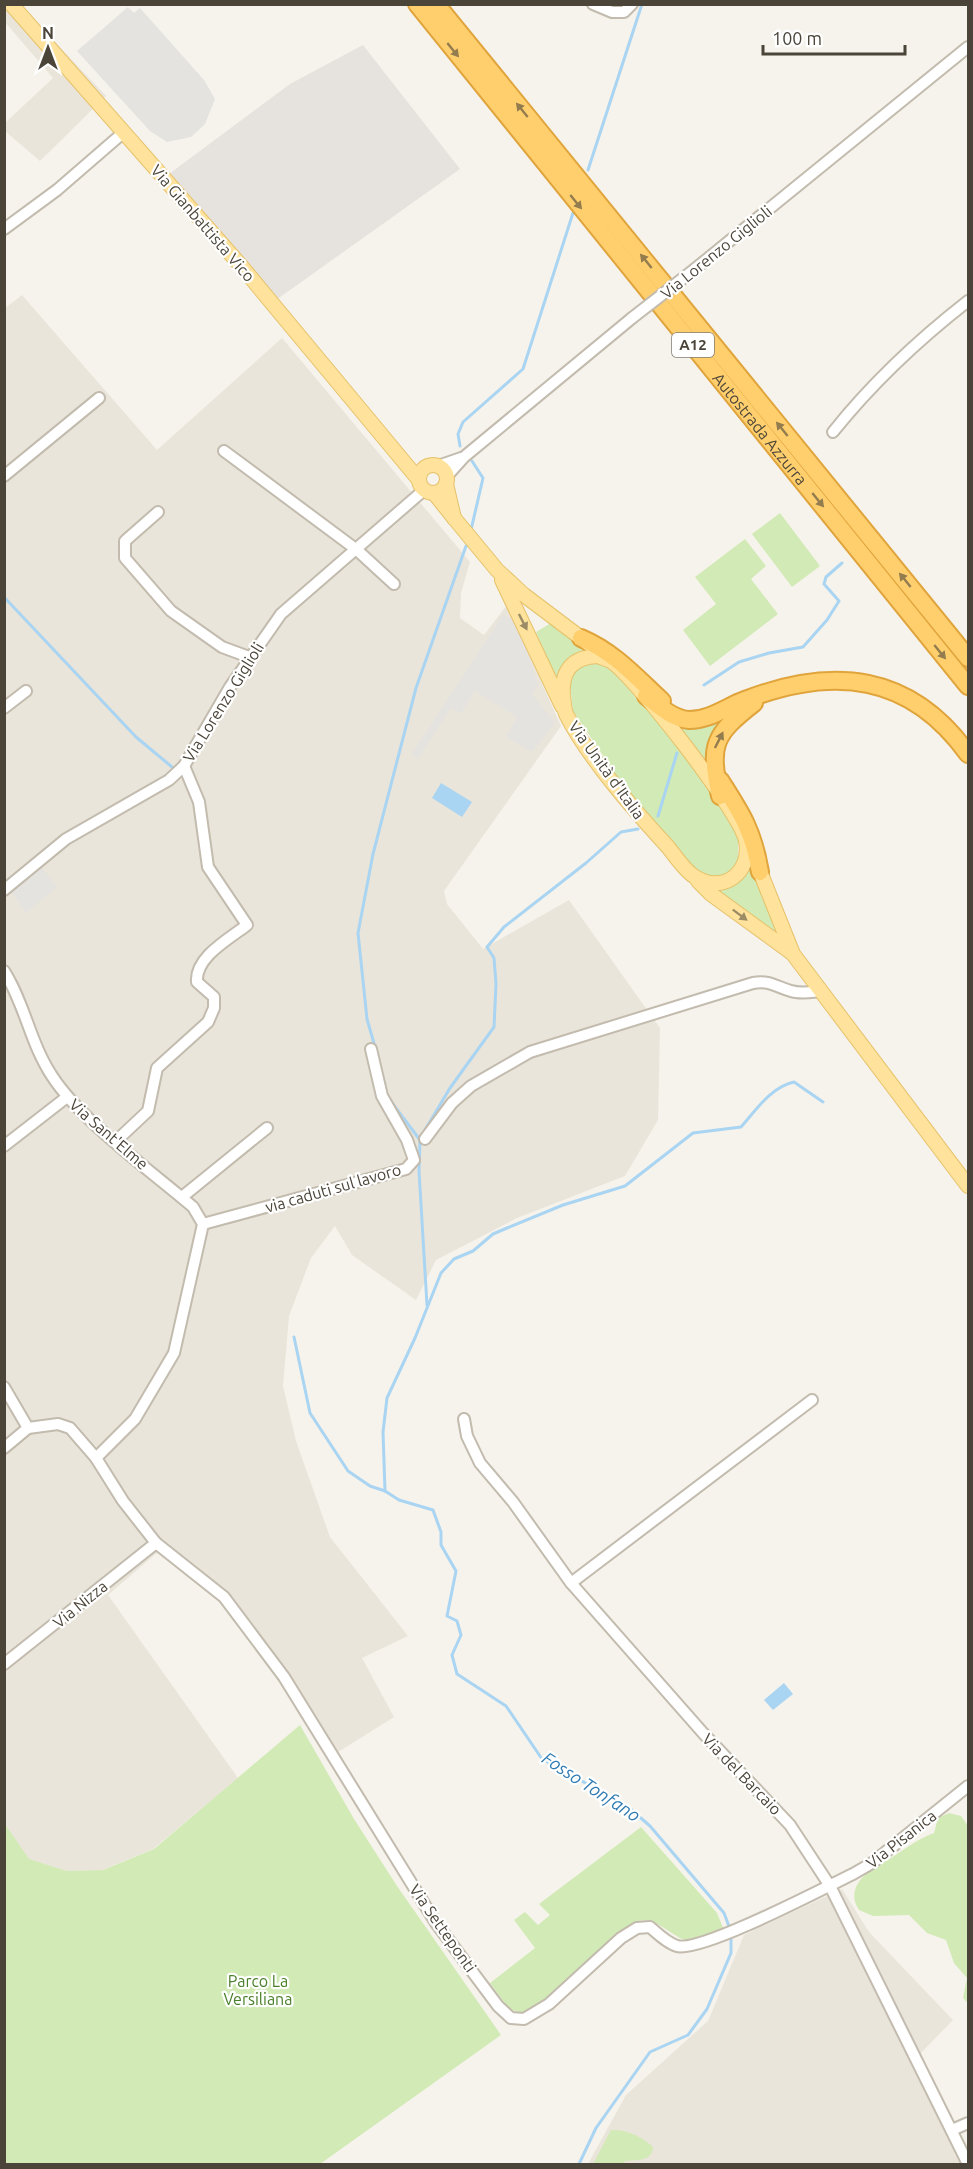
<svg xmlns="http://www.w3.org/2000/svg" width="973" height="2169" font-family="Ubuntu,sans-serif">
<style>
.residential{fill:#eae5da}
.industrial{fill:#e6e2dd}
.green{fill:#d2eab5}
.parking{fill:#e5e3e0}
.water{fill:#a9d4f2}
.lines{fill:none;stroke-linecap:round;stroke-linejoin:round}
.stream{stroke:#a9d4f2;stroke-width:3}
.minor-casing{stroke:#c2bbae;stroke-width:14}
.major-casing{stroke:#e6c16a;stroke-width:16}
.highway-casing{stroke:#e0a43c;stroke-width:20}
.minor{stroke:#fff;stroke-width:10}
.major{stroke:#ffe39c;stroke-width:14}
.highway{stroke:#ffcf6e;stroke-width:16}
.minor-bridge-casing{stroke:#c2bbae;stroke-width:14;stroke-linecap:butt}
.minor-bridge{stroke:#fff;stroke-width:10}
.oneway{fill:#937c4e}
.oneway2{fill:#9c8c66}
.labels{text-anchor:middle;stroke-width:4.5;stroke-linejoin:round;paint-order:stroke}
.shield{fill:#fff;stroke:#817c74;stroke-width:1.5}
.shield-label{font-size:15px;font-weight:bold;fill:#4b4439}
.street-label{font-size:16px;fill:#4b4439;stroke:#fff}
.park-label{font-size:16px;fill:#4a7f2a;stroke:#fff}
.water-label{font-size:18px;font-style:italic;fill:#2e7ab2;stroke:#fff}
</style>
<rect width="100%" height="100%" fill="#f6f3ec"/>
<g class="residential">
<polygon points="5,5 20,5 106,96 40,161 5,131 5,123 53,78 5,22"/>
<polygon points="22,295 157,450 282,338 470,562 461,593 460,618 484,635 507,605 561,726 444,891 447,904 483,949 569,900 660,1028 658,1120 625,1176 517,1218 436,1260 416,1300 352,1255 335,1226 311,1258 289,1316 283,1386 296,1441 330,1537 408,1636 362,1658 394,1717 335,1754 226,1594 165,1546 108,1595 238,1778 153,1849 102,1870 67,1871 28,1859 5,1824 4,309"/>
<polygon points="842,1889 869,1932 953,2020 920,2054 968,2159 968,2164 588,2164 626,2095 708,2021 744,1935"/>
</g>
<polygon class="industrial" points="363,45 460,169 276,300 169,174 290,84"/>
<g class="green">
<polygon points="780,513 820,566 792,587 752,534"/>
<polygon points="745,539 766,566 751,579 778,614 710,666 683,630 716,604 695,577"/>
<polygon points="551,623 602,655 588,654 560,689 536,632"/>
<polygon points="588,661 607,664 647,706 711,790 734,828 738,839 738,864 727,878 702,875 690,865 633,800 573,711 569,675"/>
<polygon points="729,713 707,767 675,723"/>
<polygon points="751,862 777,935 715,890"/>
<polygon points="300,1725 354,1819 397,1886 501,2035 320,2164 5,2164 5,1824 29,1859 67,1871 103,1870 154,1849"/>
<path d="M949,1813L961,1816L968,1826V2003L963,1998L967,1978L954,1963L946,1940L927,1933L909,1915L873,1916L859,1910C844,1887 868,1870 886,1861C903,1851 917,1839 934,1833L938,1818Z"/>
<path d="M641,1827L717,1913L724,1930C677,1949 689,1940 650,1920L637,1921L538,2008L522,2014L508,2008L490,1983L535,1948L514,1920L525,1912L538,1925L550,1915L539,1904Z"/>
<path d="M611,2130C626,2129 643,2137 653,2147C653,2161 637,2160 625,2161L623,2164H593Z"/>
</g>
<g class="parking">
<polygon points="128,7 134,13 140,8 204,80 215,99 205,124 191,137 167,142 150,131 77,51"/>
<polygon points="503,615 517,622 538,685 532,694 555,723 532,752 506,737 517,717 475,691 461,713 451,708 418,759 411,755"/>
<polygon points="40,866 57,887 26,913 11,891"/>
</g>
<g class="water">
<polygon points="441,783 472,802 462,817 432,798"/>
<polygon points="784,1683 793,1694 773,1710 764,1700"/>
</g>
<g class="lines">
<g class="stream">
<polyline points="588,170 642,4"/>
<polyline points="460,446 458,434 463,422 523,369 573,213"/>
<polyline points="471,530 483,478 472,461"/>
<polyline points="4,597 136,737 172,767"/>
<polyline points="704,685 739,662 769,653 803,647 827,620 839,601 824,584 826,577 842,563"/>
<polyline points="658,816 677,753"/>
<polyline points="375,1047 367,1019 358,933 373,854 416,688 466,546"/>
<polyline points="389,1099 420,1140"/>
<polyline points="422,1135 450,1088 494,1027 496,984 494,958 487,947 504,927 586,863 621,832 638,829"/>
<polyline points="420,1141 419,1171 427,1305"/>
<polyline points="294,1337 310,1413 348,1471 370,1486 385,1491"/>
<path d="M730,1929L724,1913L650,1826L627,1806L542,1759L506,1706L457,1674L452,1655L461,1635L457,1621L447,1616L456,1571L441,1545V1532L433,1510L399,1500L385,1491L383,1432L387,1398L415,1338L441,1273L454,1259L473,1251L493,1234L507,1228L563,1205L625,1186L693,1133L741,1127C756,1110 771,1087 794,1082L823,1102"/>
<polyline points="579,2164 596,2128 650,2052 688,2035 707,2009 731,1953 731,1935"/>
</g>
<defs>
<g id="minor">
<polyline points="593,4 612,12 624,12 632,4"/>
<polyline points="4,229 57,190 124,132"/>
<polyline points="695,269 968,47"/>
<path d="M833,432C873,382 918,340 968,301"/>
<polyline points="224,451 357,550 394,584"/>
<polyline points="438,466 461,458"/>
<polyline points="4,476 99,398"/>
<polyline points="446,477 464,457 632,318"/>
<polyline points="158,512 125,541 125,558 171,611 222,647 249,657"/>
<polyline points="4,708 26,691"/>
<polyline points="4,890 66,839 169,780 184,766 230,687 281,614 424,490"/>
<path d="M4,971C25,1004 30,1043 52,1076C81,1121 151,1171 193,1207L203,1224L174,1353L135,1419L96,1458"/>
<path d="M425,1139L452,1103L471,1086L530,1052L753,983C770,980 776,987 791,991C800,994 811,992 821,991"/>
<path d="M116,1141L148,1111L157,1068L208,1022L214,1008V997L197,982C195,957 229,939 247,925L208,867L199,802L184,766"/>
<polyline points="4,1146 67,1097"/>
<polyline points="182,1197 267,1128"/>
<polyline points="203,1224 406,1169 414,1160 407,1140 382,1096 371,1049"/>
<path d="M4,1387L28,1428L58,1424L70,1428L96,1458L123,1501L156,1543L224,1597L284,1677L436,1923L498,2006L511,2018L524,2019L549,2004L621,1938L637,1928L650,1927C658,1934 667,1943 677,1946C701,1953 824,1888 853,1874L872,1863L968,1786"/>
<polyline points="464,1419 467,1436 480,1463 513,1502 571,1583 703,1733 790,1825 830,1886 968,2164"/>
<polyline points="4,1448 28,1428"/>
<polyline points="571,1583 812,1400"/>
<polyline points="4,1664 156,1543"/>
<polyline points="952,2130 968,2123"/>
</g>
<g id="major">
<polyline points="11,4 242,267 419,480"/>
<circle cx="433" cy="479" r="14"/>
<polyline points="434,493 454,518 446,484"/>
<polyline points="454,518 497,570 524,595 589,644"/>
<polyline points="502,580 562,706"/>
<path d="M598,656C602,658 607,659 611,661C636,678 741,813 746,841C752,872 723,895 695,877C685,871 676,857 668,847C634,810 589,759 566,714C564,709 564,702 563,696C561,671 572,657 598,656Z"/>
<polyline points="757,864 793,954 968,1186"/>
<polyline points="698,881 711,894 792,953"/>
</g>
<g id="highway">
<path id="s1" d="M417,4L968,686"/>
<polyline points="436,4 968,658"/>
<path d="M581,638C614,652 636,677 662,701"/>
<path d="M646,696C659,706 673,719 689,720C710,720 726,707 745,700C833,666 910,673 968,754"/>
<path d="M720,780C742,814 753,831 760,872"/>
<path d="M720,796C709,745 713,735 754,703"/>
</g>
</defs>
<use href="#minor" class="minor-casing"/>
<use href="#major" class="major-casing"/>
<use href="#highway" class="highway-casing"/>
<use href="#minor" class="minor"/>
<use href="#major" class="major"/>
<use href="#highway" class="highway"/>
<defs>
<polyline id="minor-bridge" points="632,318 695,269"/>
</defs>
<use href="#minor-bridge" class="minor-bridge-casing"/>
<use href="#minor-bridge" class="minor-bridge"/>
</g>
<defs><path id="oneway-solid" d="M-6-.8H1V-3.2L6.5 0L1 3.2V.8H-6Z" transform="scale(1.5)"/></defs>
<g class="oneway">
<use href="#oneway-solid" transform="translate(453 50) rotate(51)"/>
<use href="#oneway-solid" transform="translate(522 110) rotate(-129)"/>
<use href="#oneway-solid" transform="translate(576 202) rotate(51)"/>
<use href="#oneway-solid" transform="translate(646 261) rotate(-129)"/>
<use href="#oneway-solid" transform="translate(782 429) rotate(-129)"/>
<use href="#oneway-solid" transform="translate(818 500) rotate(51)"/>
<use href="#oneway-solid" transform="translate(905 580) rotate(-129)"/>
<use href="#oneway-solid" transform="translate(940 652) rotate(51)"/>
<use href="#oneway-solid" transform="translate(719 740) rotate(-63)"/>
</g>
<g class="oneway2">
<use href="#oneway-solid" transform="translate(523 622) rotate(63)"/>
<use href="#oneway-solid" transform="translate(740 915) rotate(37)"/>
</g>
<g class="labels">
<rect class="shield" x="672" y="333" width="42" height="24" rx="4.5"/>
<g class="shield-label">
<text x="693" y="350">A12</text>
</g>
<g class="street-label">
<text transform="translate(203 223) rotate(49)" y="6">Via Gianbattista Vico</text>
<text transform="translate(716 252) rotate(-39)" y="6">Via Lorenzo Giglioli</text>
<text dy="6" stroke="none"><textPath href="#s1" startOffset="546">Autostrada Azzurra</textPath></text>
<text transform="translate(223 702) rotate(-58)" y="6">Via Lorenzo Giglioli</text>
<text transform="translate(607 770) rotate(54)" y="6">Via Unità d'Italia</text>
<text transform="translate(109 1134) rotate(41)" y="6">Via Sant'Elme</text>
<text transform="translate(333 1188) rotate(-16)" y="6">via caduti sul lavoro</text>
<text transform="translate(80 1604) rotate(-39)" y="6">Via Nizza</text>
<text transform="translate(742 1774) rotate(46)" y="6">Via del Barcaio</text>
<text transform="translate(901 1839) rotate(-38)" y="6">Via Pisanica</text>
<text transform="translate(443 1928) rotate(55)" y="6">Via Setteponti</text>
</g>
<g class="park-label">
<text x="258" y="1987">Parco La<tspan x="258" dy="18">Versiliana</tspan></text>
</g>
<g class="water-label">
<text transform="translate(591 1787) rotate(33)" y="6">Fosso Tonfano</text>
</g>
</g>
<rect width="973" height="2169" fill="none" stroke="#4b4439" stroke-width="12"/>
<g transform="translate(48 48)" stroke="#ffffff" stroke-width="4.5" paint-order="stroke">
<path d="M0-4.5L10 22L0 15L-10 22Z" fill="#4b4439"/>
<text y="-9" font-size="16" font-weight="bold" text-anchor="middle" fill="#4b4439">N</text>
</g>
<path d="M763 45v9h142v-9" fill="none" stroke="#4b4439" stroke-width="3"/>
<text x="772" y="45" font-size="18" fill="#4b4439" stroke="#ffffff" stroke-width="4.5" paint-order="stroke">100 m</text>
</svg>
